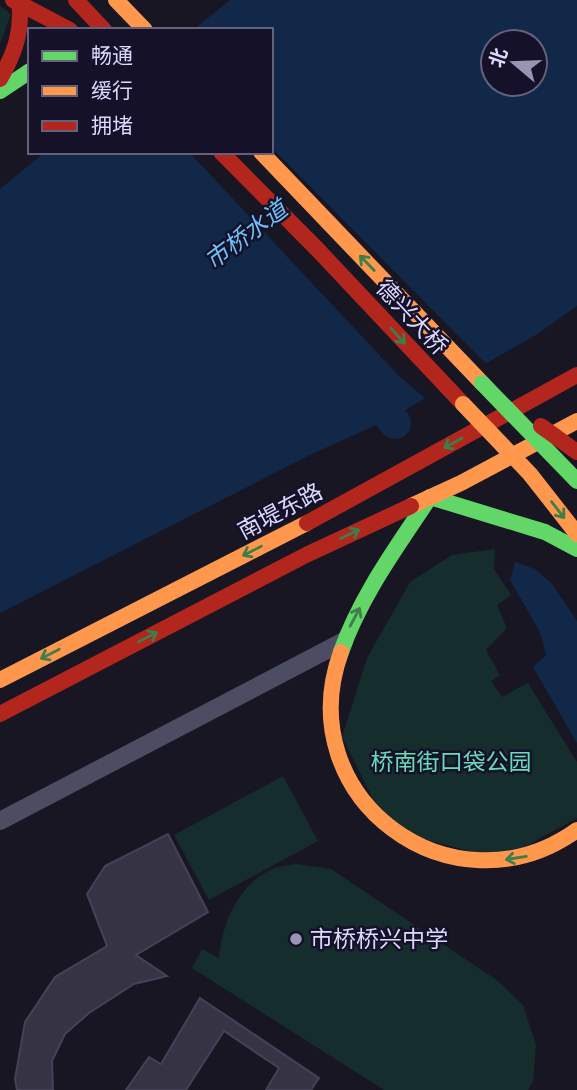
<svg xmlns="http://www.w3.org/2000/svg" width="577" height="1090" font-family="'Exo 2','Noto Sans SC',sans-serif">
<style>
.green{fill:#152d2d}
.water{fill:#122848;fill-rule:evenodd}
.pier{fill:#181623}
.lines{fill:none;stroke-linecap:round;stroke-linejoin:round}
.river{stroke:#122848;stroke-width:32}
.building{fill:#363444;stroke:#454156;stroke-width:2}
.street{stroke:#4c4c62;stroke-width:18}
.fast{stroke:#63d668;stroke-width:16}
.slow{stroke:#ff974d;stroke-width:16}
.jam{stroke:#b3261e;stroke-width:16}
.fast-bridge{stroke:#63d668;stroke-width:16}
.slow-bridge{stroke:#ff974d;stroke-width:16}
.jam-bridge{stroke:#b3261e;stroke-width:16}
.oneway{stroke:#3f7d4b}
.poi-dot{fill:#9795b1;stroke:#141128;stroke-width:2.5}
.labels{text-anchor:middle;stroke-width:5;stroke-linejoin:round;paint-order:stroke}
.street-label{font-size:23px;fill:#dbd9fd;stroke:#141128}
.park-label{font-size:23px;fill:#67dbb7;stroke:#141128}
.poi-label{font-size:23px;fill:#dbd9fd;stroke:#141128;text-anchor:start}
.water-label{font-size:24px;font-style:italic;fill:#6cc0f9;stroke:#141128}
</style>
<rect width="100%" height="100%" fill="#181623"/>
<g class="green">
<polygon points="0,6 11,14 0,44"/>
<polygon points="495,549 494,569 511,595 497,605 507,628 486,650 500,675 491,681 502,697 528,683 577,762 577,818 515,852 480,854 409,835 375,803 342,737 367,658 410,582 452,555"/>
<polygon points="283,776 318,841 209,900 174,835"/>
<path d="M297,864L331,869L498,981L523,1005L536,1045L533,1082L528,1090H384L192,968L202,949L219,958C222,923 239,882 275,868C281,866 290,865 297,864Z"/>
</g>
<g class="water">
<path d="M230,0H577V306L534,336L391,418L308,456L0,613V189L45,152H271V30H193ZM493,42H535V84H493Z"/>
<polygon points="515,562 535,569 552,584 577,621 577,743 533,667 546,655 540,632 510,580"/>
</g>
<polygon class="pier" points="271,147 488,366 427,400 400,377 189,152 271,152"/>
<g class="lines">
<polyline class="river" points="363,385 395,423"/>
</g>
<g class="building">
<polygon points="168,834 208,912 136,955 167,976 134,984 89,1013 65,1034 52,1061 53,1090 17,1090 15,1079 25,1022 55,977 107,946 87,894 105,866"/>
<polygon points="200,998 319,1078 311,1090 266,1090 279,1068 224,1031 186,1090 126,1090 149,1057 161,1064"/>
</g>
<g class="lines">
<polyline class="street" points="0,821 344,641"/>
<g class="fast">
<polyline points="0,91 30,71"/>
<path d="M341,652C361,595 397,547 430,497L545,532L577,549"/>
</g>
<g class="slow">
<polyline points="261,152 482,383"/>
<polyline points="411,506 461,483 577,421"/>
<path d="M341,652C288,798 453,919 577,830"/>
<polyline points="0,680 307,523"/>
</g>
<g class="jam">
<path d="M0,79C15,53 23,30 19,0"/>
<polyline points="221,152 318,250 463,404"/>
<polyline points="307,523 577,375"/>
<polyline points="0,714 306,555 411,506"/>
</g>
<polyline class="fast-bridge" points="482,383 577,481"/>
<g class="slow-bridge">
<polyline points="116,0 145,30"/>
<polyline points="463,404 530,474 577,534"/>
</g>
<g class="jam-bridge">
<polyline points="13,0 70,30"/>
<polyline points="76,0 104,30"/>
<polyline points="541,426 577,452"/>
</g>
</g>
<defs><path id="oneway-shaft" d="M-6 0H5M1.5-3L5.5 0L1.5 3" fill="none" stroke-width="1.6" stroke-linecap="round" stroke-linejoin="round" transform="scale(1.75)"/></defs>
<g class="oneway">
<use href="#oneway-shaft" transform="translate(367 263) rotate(-134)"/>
<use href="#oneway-shaft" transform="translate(398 336) rotate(47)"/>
<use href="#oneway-shaft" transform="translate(453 443) rotate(151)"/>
<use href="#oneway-shaft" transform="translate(558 510) rotate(52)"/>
<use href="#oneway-shaft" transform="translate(350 534) rotate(-26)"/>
<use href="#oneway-shaft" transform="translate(252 551) rotate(153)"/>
<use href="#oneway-shaft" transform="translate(355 617) rotate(-62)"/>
<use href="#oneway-shaft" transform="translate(148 637) rotate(-27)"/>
<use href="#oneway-shaft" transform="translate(50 654) rotate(153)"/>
<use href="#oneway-shaft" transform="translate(516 858) rotate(171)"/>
</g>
<circle class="poi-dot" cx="296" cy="939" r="7"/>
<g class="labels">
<g class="street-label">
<text transform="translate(412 317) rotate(47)" y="8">德兴大桥</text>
<text transform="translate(280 511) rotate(-28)" y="8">南堤东路</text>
</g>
<g class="park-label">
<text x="451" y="770">桥南街口袋公园</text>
</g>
<g class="poi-label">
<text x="310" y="947">市桥桥兴中学</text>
</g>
<g class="water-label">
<text transform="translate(246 235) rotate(-37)" y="8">市桥水道</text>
</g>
</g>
<rect x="28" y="28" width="245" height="126" fill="#141128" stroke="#64617d" stroke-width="2"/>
<rect x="42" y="51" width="35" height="10" fill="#63d668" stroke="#64617d" stroke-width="2"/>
<text x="91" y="63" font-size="21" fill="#dbd9fd">畅通</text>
<rect x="42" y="86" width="35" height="10" fill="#ff974d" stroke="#64617d" stroke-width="2"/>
<text x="91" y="98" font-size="21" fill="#dbd9fd">缓行</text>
<rect x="42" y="121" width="35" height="10" fill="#b3261e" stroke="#64617d" stroke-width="2"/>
<text x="91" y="133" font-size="21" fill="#dbd9fd">拥堵</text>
<g transform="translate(514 63) rotate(289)"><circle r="33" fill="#141128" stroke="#64617d" stroke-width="2"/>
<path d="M0-5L12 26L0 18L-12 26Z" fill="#9795b1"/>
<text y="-10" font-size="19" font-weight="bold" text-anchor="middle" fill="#dbd9fd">北</text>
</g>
</svg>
